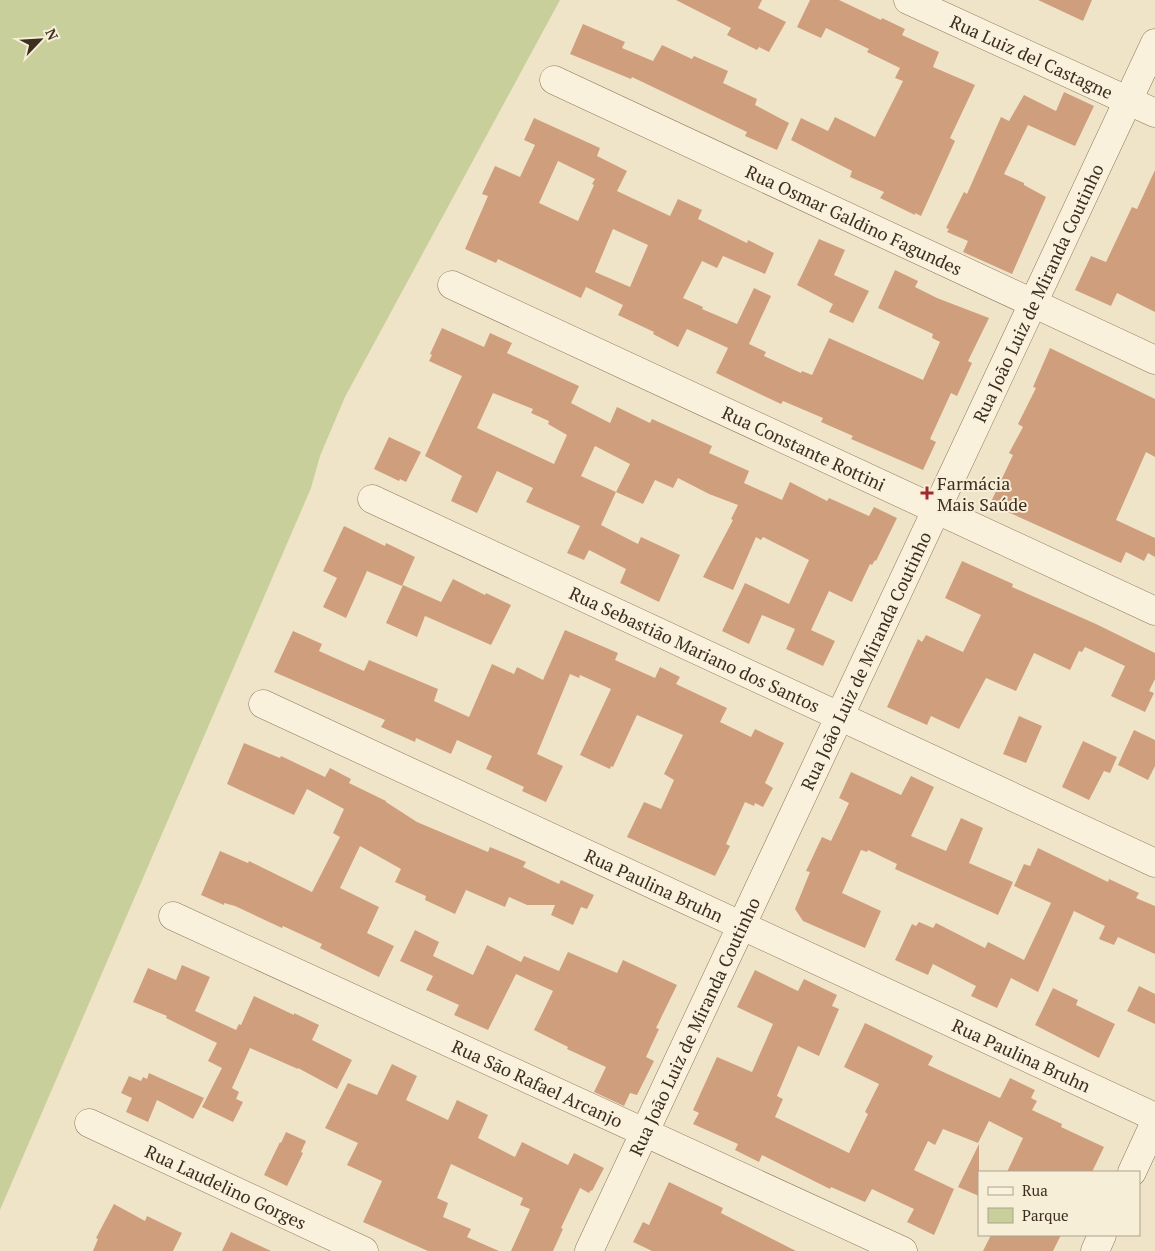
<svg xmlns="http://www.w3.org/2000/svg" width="1155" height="1251" viewBox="0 0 1155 1251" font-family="'PT Serif',serif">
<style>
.green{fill:#c9cf9b}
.building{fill:#cf9f7d;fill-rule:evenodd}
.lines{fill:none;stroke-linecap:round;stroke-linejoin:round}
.minor-casing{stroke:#8d765c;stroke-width:29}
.minor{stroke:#faf1dc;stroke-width:28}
.poi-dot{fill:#9e2a2b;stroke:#f7eed8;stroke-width:2}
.labels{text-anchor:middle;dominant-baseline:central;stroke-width:4;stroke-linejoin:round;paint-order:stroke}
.street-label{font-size:18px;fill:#3d2e20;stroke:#f7eed8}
.poi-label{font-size:18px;fill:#3d2e20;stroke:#f7eed8;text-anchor:start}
</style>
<rect width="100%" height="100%" fill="#f0e4c8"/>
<polygon class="green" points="0,0 560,0 345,397 320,456 311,488 0,1210"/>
<g class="building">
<polygon points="676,0 762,0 758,8 786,22 769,52 759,47 757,50 727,35 731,28"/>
<polygon points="810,0 839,0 881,20 882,18 905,29 902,35 939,52 933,67 975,85 950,138 955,141 921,216 915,213 915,215 880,198 884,192 850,177 852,171 791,140 801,118 828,131 835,117 875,137 903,81 895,78 900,68 867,52 869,49 826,28 821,38 797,27"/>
<polygon points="1038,0 1092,0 1083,21"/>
<polygon points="583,24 625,42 622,48 653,61 662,45 692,59 694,56 728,71 723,83 757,99 755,105 789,123 777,150 745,136 747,132 632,77 631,79 570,54"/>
<polygon points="1064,92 1094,106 1075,146 1028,125 1004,174 1024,183 1024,185 1046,197 1012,274 963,252 968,241 947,232 949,229 946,228 964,192 967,194 1001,117 1009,121 1024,95 1056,111"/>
<path d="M 534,118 L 600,148 L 597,156 L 627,171 L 617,191 L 670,216 L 678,199 L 702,210 L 698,219 L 747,243 L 748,240 L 774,253 L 765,274 L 723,256 L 717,268 L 702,261 L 683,298 L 703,307 L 702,309 L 737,324 L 754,288 L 771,296 L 749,344 L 766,352 L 764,356 L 801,373 L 802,371 L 812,375 L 829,338 L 923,380 L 940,342 L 932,338 L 933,334 L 878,308 L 895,270 L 918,281 L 915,287 L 937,298 L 989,318 L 968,361 L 972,363 L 957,396 L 951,393 L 930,439 L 936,442 L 923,470 L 851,439 L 853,436 L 821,422 L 823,418 L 783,401 L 781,404 L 716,373 L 728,348 L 687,329 L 678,347 L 653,334 L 654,332 L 618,315 L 623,305 L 586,287 L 581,298 L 498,259 L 496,263 L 465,249 L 488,196 L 482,194 L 495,166 L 520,177 L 535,145 L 524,140 ZM 558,161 L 595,179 L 592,184 L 594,185 L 578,221 L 539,203 ZM 613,229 L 648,245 L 630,287 L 595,272 Z"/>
<polygon points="1155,170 1155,312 1117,293 1111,306 1075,290 1091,256 1106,262 1132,207 1137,209"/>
<polygon points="819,239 845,250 834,275 869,291 853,323 829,312 833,304 797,285"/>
<path d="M 442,328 L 484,347 L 490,333 L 512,343 L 507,353 L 579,386 L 571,403 L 610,423 L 617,407 L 650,423 L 652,419 L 712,446 L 709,453 L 749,471 L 744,483 L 782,500 L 790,482 L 827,501 L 829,498 L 869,516 L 874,507 L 897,518 L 876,561 L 875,560 L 872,565 L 870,564 L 852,602 L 829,591 L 811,630 L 835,641 L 823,666 L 786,649 L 795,629 L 762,615 L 749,644 L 722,631 L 745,583 L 789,604 L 809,560 L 763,537 L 761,540 L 756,537 L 733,590 L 703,577 L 733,520 L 731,519 L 738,505 L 709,494 L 678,478 L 673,488 L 655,480 L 643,504 L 616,492 L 601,525 L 638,544 L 641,537 L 680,555 L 659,602 L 620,583 L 626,569 L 589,550 L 584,560 L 567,553 L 580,526 L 526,502 L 533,488 L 497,471 L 477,513 L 451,501 L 462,476 L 425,456 L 462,376 L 429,361 L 432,355 L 430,354 ZM 493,393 L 533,409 L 531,413 L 549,421 L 548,424 L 567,435 L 554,464 L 477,428 ZM 595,446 L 630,464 L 616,492 L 581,476 Z"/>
<polygon points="1050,348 1155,399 1155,457 1146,452 1116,520 1155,538 1155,557 1148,553 1144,561 1126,552 1121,563 990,504 1013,455 1009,453 1023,427 1018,424 1036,388 1033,387"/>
<polygon points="389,437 421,452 406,482 400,479 399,481 374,469"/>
<polygon points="344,526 385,546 386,543 415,557 402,586 367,571 346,618 323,607 337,578 323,571"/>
<polygon points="962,561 1013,584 1012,587 1096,624 1155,653 1155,679 1149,691 1154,693 1145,712 1111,696 1125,666 1085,647 1082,652 1079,651 1070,670 1034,653 1016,691 986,678 959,729 931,716 927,725 887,707 918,639 922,642 926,635 963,652 981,615 945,598"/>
<polygon points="453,579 485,595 486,593 511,605 491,645 425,616 417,637 386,623 403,585 441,602"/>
<polygon points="565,630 618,653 615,660 655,678 660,667 680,677 676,684 727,708 720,722 751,737 755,729 784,743 765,783 773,788 763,807 755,803 754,806 745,802 726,844 730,846 715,876 627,837 644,802 661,809 674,780 664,774 683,735 637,715 613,767 611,766 610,769 580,755 611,689 580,675 579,678 570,674 537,754 563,766 546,802 522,791 524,787 486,769 492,756 457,740 451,754 416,738 415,742 381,727 385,720 274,672 293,631 322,644 319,651 364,671 369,660 438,689 434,701 469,717 492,664 514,674 517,667 543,680"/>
<polygon points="1019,716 1042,726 1026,763 1003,754"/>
<polygon points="1134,730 1155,740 1155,766 1148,780 1118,765"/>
<polygon points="1083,741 1117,757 1110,773 1104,771 1089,800 1062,787"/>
<polygon points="244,743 280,758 281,756 325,777 330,768 351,779 349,783 386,801 386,802 417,822 488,852 490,847 526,862 523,867 559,884 561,880 594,895 587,909 581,907 573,925 551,915 555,905 527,905 509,897 505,907 466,890 455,914 425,900 426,896 395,882 401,869 360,846 340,888 379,907 367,933 394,946 379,977 320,948 322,944 283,926 282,928 235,906 224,903 224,905 201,895 220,851 248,863 249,861 312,892 340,837 333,833 344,809 307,789 294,815 227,784"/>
<polygon points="851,772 901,795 911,776 934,787 911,836 946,851 961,818 983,828 969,863 1013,882 998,915 895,869 897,864 868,850 867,852 861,850 842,893 881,911 865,948 803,921 795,909 810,872 806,871 822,837 831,841 849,803 839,798"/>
<polygon points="1038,848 1108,882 1109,879 1139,893 1136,898 1155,906 1155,954 1118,937 1114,945 1099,939 1105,926 1074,911 1038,992 1011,978 997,1008 971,996 976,986 933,964 928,975 895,960 912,924 916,926 919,922 933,928 936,923 985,948 988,942 1024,960 1051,903 1014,886 1024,864 1030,866"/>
<polygon points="415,930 439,942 433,956 473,975 487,945 521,962 524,956 559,971 568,952 617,973 623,960 677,985 656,1028 659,1029 646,1057 654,1061 637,1095 630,1093 624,1106 594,1092 606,1067 567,1049 568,1047 534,1030 553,991 516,974 488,1030 454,1015 459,1005 426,990 433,976 400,961"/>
<polygon points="182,965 210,977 195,1011 236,1030 239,1024 241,1025 254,996 294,1015 294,1013 319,1025 312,1040 352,1060 337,1089 298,1068 298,1069 250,1048 232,1088 239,1092 236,1099 243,1102 233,1122 202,1107 222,1068 208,1061 217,1043 166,1018 167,1016 133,1002 148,968 176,980"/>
<polygon points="755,970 798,991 804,979 837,995 832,1006 839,1009 819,1056 798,1046 777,1096 783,1099 775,1117 849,1153 868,1114 865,1112 879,1084 844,1067 865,1023 933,1056 928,1065 1000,1098 1010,1078 1035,1090 1031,1098 1037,1101 1032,1110 1062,1124 1061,1127 1104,1147 1092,1172 1007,1172 1023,1138 989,1121 978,1143 943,1129 935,1145 928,1141 914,1170 954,1189 934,1235 907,1222 914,1209 872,1189 865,1202 831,1187 830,1189 762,1155 759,1162 735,1150 738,1144 693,1124 699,1113 693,1110 717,1057 752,1072 773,1024 737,1007"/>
<polygon points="1139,986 1155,994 1155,1024 1127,1011"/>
<polygon points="1053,988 1078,1000 1076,1005 1115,1024 1099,1058 1035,1025"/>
<polygon points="392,1064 417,1076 406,1100 448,1120 457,1100 488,1115 478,1138 515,1157 522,1142 568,1165 574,1153 604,1168 592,1191 591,1190 589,1193 580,1188 561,1228 563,1229 553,1251 511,1251 530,1209 520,1205 523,1198 451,1164 437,1198 448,1203 443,1217 471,1229 467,1237 499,1251 428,1251 363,1222 382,1181 347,1165 358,1143 325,1128 348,1083 377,1095"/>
<polygon points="149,1073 204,1098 193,1119 157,1100 148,1122 126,1112 132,1098 121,1093 129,1076 141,1081 143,1077 147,1079"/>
<polygon points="286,1132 306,1141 301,1152 303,1153 287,1186 264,1175 280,1142 281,1143"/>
<polygon points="979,1144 979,1196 958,1187"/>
<polygon points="669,1182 723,1208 721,1213 796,1251 652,1251 633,1242 643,1222 649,1225"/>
<polygon points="114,1204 145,1221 147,1216 182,1233 173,1251 93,1251 98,1239 96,1238"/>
<polygon points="231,1232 271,1251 222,1251"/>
<polygon points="991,1235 1061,1235 1053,1251 983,1251"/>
</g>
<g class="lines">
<g class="minor-casing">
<g id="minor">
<path id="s1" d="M 908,0 L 1155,113"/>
<path id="s2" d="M 554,80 L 1155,360"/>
<path id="s3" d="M 452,285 L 1155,611"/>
<path id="s4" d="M 372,499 L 1155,863"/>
<path id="s5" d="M 263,704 L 1155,1117"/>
<path id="s6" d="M 173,916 L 903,1251"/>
<path id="s7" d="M 89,1123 L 364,1251"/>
<polyline points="1132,1172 1155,1122"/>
<path id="s8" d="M 589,1251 L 1155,43"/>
<polyline points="1095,1251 1102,1235"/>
</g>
</g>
<use href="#minor" class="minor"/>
</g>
<path class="poi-dot" d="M924.5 485.5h5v5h5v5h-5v5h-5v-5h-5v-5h5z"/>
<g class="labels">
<g class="street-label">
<text stroke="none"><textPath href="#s1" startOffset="136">Rua Luiz del Castagne</textPath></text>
<text stroke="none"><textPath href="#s2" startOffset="331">Rua Osmar Galdino Fagundes</textPath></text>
<text stroke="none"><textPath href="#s8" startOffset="1058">Rua João Luiz de Miranda Coutinho</textPath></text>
<text stroke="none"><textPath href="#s3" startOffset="388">Rua Constante Rottini</textPath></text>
<text stroke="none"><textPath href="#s4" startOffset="356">Rua Sebastião Mariano dos Santos</textPath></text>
<text stroke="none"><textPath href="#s8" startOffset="652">Rua João Luiz de Miranda Coutinho</textPath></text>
<text stroke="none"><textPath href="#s5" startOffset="431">Rua Paulina Bruhn</textPath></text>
<text stroke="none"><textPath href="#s8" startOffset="248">Rua João Luiz de Miranda Coutinho</textPath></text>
<text stroke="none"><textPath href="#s5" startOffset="836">Rua Paulina Bruhn</textPath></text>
<text stroke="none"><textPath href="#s6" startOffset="401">Rua São Rafael Arcanjo</textPath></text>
<text stroke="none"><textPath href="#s7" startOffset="151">Rua Laudelino Gorges</textPath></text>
</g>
<g class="poi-label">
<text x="937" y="483">Farmácia<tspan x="937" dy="21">Mais Saúde</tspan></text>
</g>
</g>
<rect x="978" y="1171" width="162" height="65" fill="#f7eed8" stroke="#ada18e"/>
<rect x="988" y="1187" width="25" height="8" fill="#faf1dc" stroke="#ada18e"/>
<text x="1022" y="1196" font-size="15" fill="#3d2e20">Rua</text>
<rect x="988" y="1208" width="25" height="15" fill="#c9cf9b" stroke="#ada18e"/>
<text x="1022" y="1221" font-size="15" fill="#3d2e20">Parque</text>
<g transform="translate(40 40) rotate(65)" stroke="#f7eed8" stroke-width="4" paint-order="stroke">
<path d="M0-4L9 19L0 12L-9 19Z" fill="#3d2e20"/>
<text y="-8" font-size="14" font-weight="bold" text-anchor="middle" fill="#3d2e20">N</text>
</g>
</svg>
